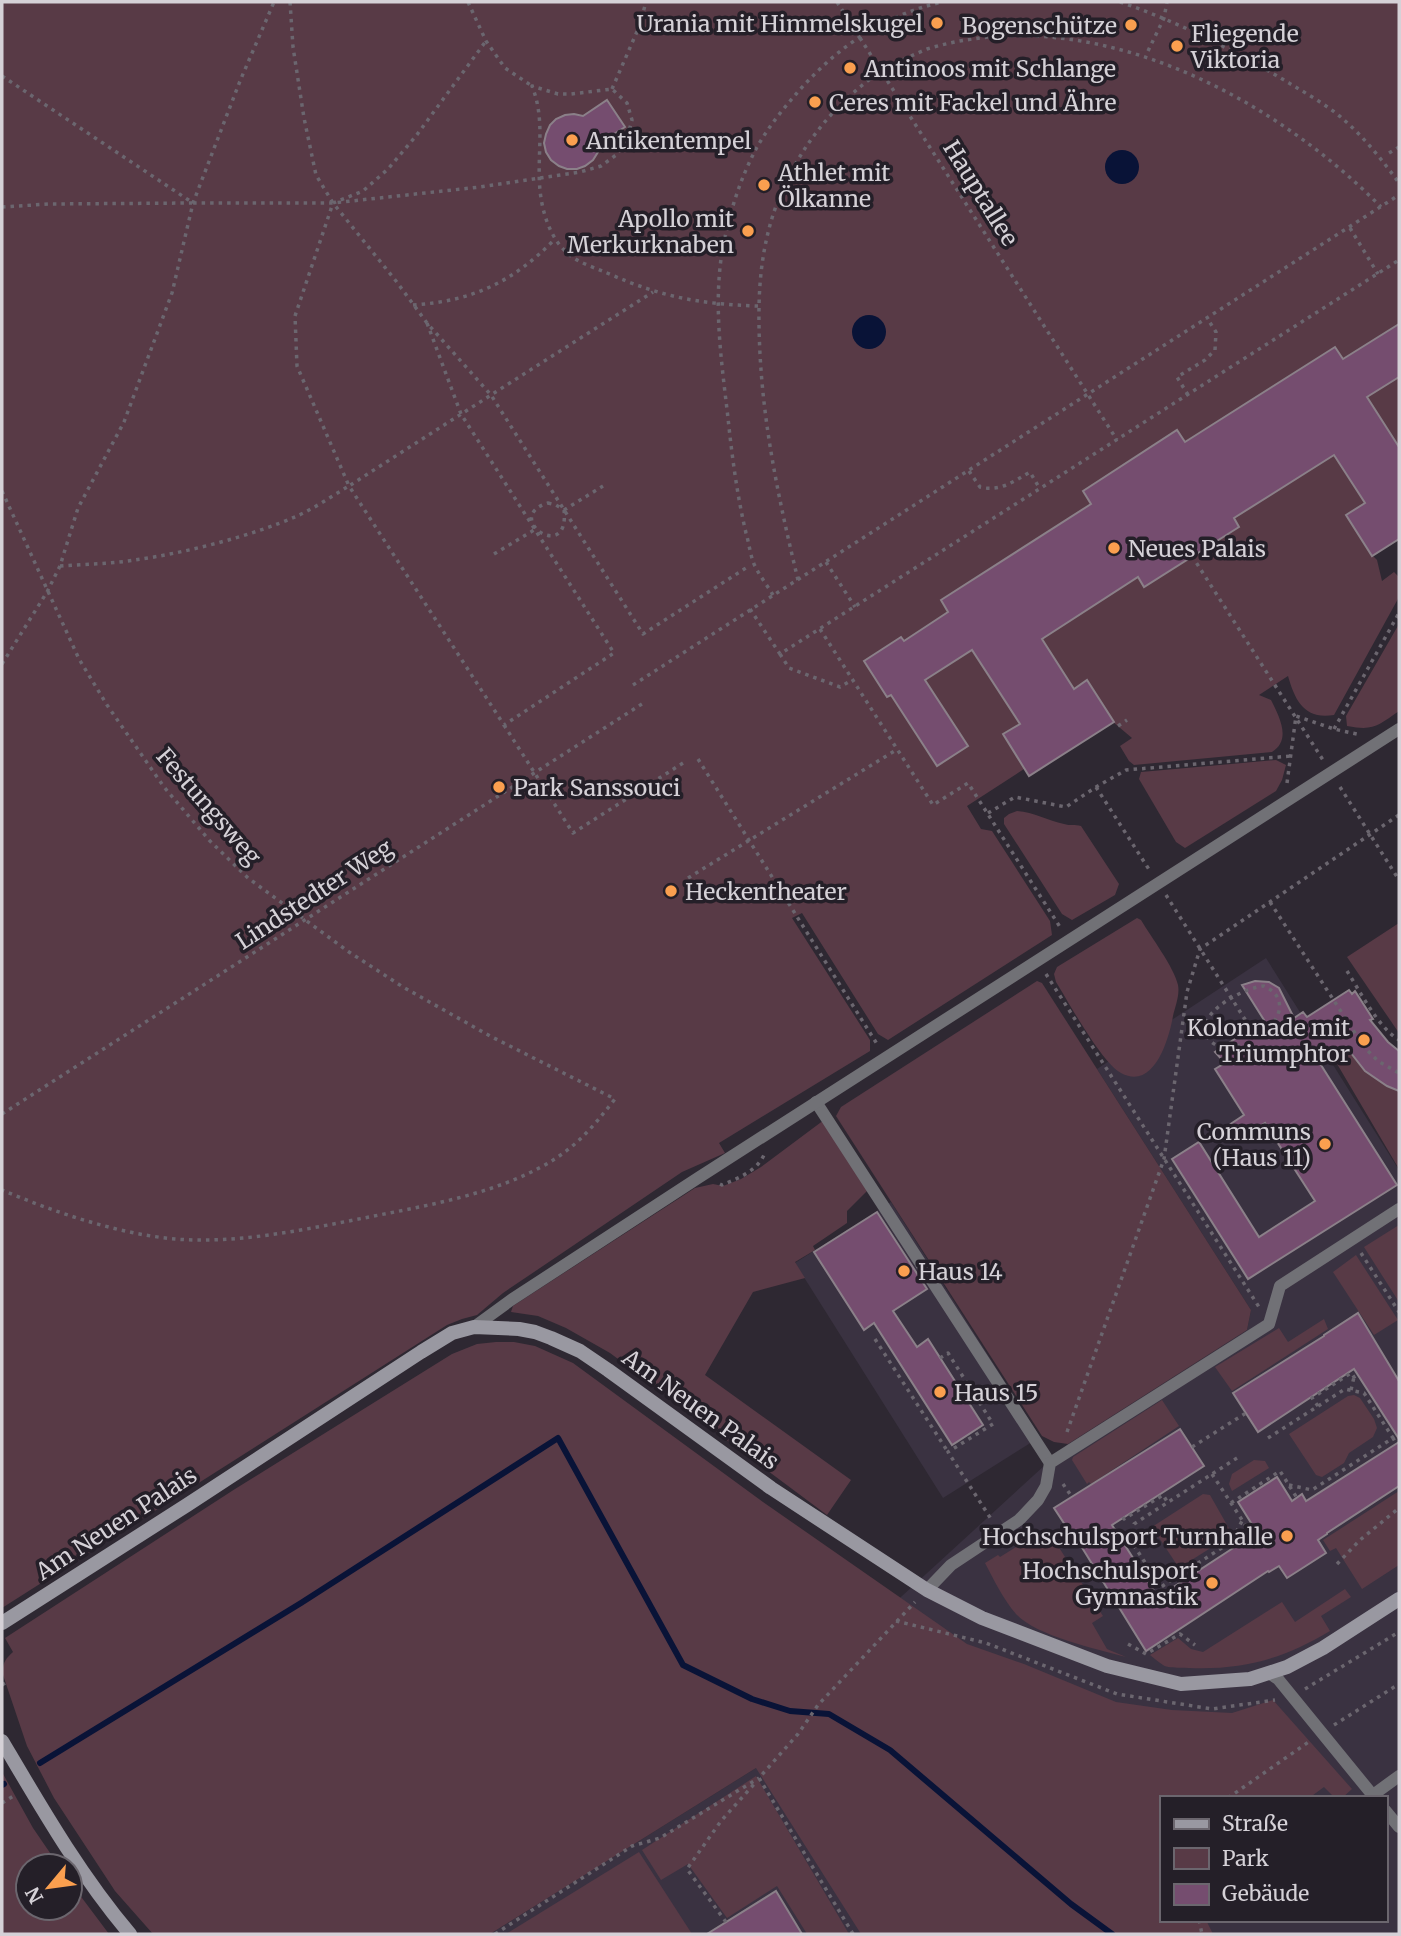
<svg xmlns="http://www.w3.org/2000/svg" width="1401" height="1936" viewBox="0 0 1401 1936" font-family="Merriweather,serif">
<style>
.built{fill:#3a3241;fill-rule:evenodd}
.green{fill:#583a46}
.water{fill:#091337}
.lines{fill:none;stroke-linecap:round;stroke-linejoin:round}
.stream{stroke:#091337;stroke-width:6}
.building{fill:#754d6f;stroke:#8b8089;stroke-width:2}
.path{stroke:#6b666f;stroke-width:3.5;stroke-dasharray:3.5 5;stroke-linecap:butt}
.lane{stroke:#717176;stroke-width:12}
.secondary{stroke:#9998a1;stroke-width:14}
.poi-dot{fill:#fa9f4f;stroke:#241f28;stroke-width:2.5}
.labels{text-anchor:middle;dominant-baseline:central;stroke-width:7;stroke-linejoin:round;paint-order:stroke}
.poi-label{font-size:23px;fill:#d5d1d7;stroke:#241f28;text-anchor:start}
.street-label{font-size:23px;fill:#d5d1d7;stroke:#241f28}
</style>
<rect width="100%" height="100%" fill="#2e2832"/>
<g class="built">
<path d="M 1266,958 L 1399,1170 L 1399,1934 L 490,1934 L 756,1768 L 819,1672 L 1068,1444 L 1247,1330 L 1251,1310 L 1097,1069 ZM 1161,1798 L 1385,1798 L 1385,1920 L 1161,1920 Z"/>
<polygon points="891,1202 1040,1437 943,1498 795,1263"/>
</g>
<g class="green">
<path d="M 2,2 L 1399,2 L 1399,539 L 1373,556 L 1377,560 L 1382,581 L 1394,572 L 1399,577 L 1399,597 L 1334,715 C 1305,720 1295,701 1288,676 L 1259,695 L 1271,700 C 1279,716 1292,740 1272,752 L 1134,765 L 1129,761 L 1120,746 L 1132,738 L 1113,722 L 1024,769 L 967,806 L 981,829 L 992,831 L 1050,921 L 1052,935 L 888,1040 L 878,1034 L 802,913 L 792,918 L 870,1040 L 870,1051 L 719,1143 L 725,1153 L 682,1172 L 503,1293 L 477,1315 L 462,1319 L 447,1325 L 2,1608 Z"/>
<path d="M 1399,624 L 1399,711 C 1377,726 1374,731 1347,726 L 1346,716 Z"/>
<polygon points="1276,760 1286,765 1282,780 1276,791 1185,848 1176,842 1139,779 1141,772"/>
<path d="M 1017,811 C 1034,812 1048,821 1064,824 C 1070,826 1075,824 1081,826 L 1119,884 L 1115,895 L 1072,920 L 1062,914 L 1004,824 L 1004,818 L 1009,814 Z"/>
<path d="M 1137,918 L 1141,920 C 1151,937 1174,967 1178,985 C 1180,995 1175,1007 1173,1016 C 1169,1039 1154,1091 1121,1073 C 1102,1063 1069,1003 1056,982 L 1054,974 L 1057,967 Z"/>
<polygon points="1399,923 1399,1033 1347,957"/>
<polygon points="1037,981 1042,983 1251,1310 1247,1330 1068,1444 1054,1442 1042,1436 836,1116 841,1107"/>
<path d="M 1341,1038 C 1357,1063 1373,1079 1399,1091 L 1399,1169 L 1333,1057 Z"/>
<polygon points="824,1120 868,1190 847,1211 847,1223 813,1246 815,1250 795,1262 805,1278 753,1292 705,1375 851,1480 827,1515 610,1353 566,1328 538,1316 511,1312 513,1306 695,1188 713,1184 723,1186 741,1179 761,1167"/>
<polygon points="1399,1225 1399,1302 1364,1247"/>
<polygon points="1356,1255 1398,1320 1374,1335 1333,1272"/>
<polygon points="1324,1319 1328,1329 1232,1391 1215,1367 1279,1328 1288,1342"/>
<path d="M 496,1342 L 514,1342 L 535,1346 L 573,1363 L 763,1502 L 967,1644 L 1024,1664 L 1116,1702 L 1172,1710 L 1232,1713 L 1273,1700 L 1352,1789 L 1342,1798 L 1335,1798 L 1324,1787 L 1309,1798 L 1161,1798 L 1161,1920 L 1206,1920 L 1213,1934 L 861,1934 L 756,1768 L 490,1934 L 153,1934 L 115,1891 L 54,1798 L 27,1746 L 3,1675 C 2,1664 5,1659 13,1652 L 5,1638 L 235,1489 L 452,1354 L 477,1344 Z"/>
<polygon points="1354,1395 1360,1398 1374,1419 1377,1428 1373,1437 1349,1453 1344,1463 1322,1477 1316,1475 1289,1434 1348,1396"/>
<polygon points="1162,1400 1179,1426 1091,1484 1089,1482 1087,1484 1072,1460 1073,1457"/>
<polygon points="1254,1460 1265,1461 1269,1468 1232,1491 1229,1484 1232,1474"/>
<polygon points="1399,1491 1399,1565 1362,1589 1336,1548 1330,1551 1323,1540"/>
<polygon points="1203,1494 1210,1495 1231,1532 1228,1537 1179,1568 1152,1527"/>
<path d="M 1049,1532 L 1103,1616 L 1092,1623 L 1107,1649 L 1126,1657 C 1097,1649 1036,1636 1016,1614 C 1003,1599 994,1580 985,1563 L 998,1555 L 1000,1557 L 1016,1547 L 1011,1538 L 1019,1533 L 1037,1539 Z"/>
<path d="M 1345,1589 L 1351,1597 L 1321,1616 L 1330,1631 C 1283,1659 1244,1670 1189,1668 C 1181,1667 1169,1669 1163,1665 C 1158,1662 1154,1658 1150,1655 L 1178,1638 L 1191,1649 L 1203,1652 L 1282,1602 L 1295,1622 Z"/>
<polygon points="2,1772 33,1828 59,1866 28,1866 28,1908 70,1908 70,1882 109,1934 2,1934"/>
<polygon points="756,1776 849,1934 807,1934 777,1886 727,1918 688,1864 661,1880 642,1850"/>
<polygon points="639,1852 692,1934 506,1934"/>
</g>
<g class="water">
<circle cx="1122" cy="167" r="17"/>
<circle cx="869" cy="332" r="17"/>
</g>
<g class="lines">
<g class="stream">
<polyline points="40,1763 301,1603 558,1438 683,1665 752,1699 790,1711 829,1714 890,1750 1071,1904 1112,1934"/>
<polyline points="2,1785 4,1784"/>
</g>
</g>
<g class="building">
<polygon points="607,100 625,127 600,143 598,152 593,160 585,166 577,169 567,169 559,166 551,160 546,152 544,143 546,134 550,125 556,119 565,115 574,114 583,116"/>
<polygon points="1399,324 1399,377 1367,397 1399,447 1399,539 1372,556 1346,515 1365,503 1334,455 1234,518 1239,527 1144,587 1138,577 1042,639 1074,689 1087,680 1114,722 1029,776 1003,734 1020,724 972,650 925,680 968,746 937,766 891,695 887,697 864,661 901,637 904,641 948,612 941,600 1091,504 1083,491 1177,430 1185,442 1335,347 1343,359"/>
<polygon points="1255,981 1269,982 1279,988 1294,1018 1303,1012 1307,1017 1349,990 1352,994 1355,991 1373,1019 1370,1020 1388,1042 1399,1051 1399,1091 1387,1086 1365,1071 1347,1048 1321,1065 1397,1185 1248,1279 1172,1159 1199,1142 1259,1237 1315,1201 1265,1123 1236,1142 1226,1127 1244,1115 1215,1069 1225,1063 1215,1052 1264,1020 1242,985"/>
<polygon points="877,1212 927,1289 893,1311 917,1347 928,1339 983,1425 952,1445 874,1323 864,1330 814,1252"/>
<polygon points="1358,1313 1399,1381 1399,1439 1354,1369 1258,1432 1233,1393 1324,1336 1324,1335"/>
<polygon points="1180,1429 1204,1466 1112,1525 1158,1597 1247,1539 1243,1532 1253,1526 1238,1502 1277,1477 1292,1501 1302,1494 1306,1501 1399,1442 1399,1486 1327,1533 1327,1534 1318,1540 1326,1553 1287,1578 1279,1566 1269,1572 1268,1571 1146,1651 1073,1533 1071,1534 1054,1508"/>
<polygon points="776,1891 802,1934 707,1934"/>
</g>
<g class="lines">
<g class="path">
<polyline points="290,2 293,47 304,118 316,175 333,203 396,281 427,323 491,395 643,634 749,566"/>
<polyline points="468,2 486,41 505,68 532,86"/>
<polyline points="837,2 1117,440"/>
<path d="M 1120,2 C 1179,22 1235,51 1289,83 C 1307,94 1327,105 1343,119 C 1364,137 1383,161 1399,183"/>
<polyline points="1148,51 1164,18 1167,2"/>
<path d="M 2,76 L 193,203 L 333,203 L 480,187 L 580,172 L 601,166 L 616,155 L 626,142 L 632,120 L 627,103 L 612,89 L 571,94 L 558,94 L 532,86 C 547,123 535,160 541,198 C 544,217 551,237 565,251 C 576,262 593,267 607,273 C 662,297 698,304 758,306"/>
<polyline points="612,89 639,27 646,2"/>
<polyline points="1389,153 1399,147"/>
<polyline points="2,207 49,204 192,203"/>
<polyline points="1350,228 1378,274"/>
<path d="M 413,305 C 473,301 513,282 555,239"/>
<path d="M 427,323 L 461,414 L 614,653 L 504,725 L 349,486 C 450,421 552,356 653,292"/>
<polyline points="1188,395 1177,377 1205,360 1215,350 1216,332 1207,318"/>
<path d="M 969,471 L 980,487 C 999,492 1013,482 1030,472 L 1040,489"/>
<path d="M 2,491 L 79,659 L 107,705 L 164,787 L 209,840 L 248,878 L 349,952 L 403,987 L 490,1036 L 615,1099 C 592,1128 575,1149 541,1167 C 487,1196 424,1206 364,1218 C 302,1230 238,1244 175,1239 C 118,1234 54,1212 2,1190"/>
<path d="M 548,503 L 556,505 L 564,510 C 570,565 501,517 548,503 Z"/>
<polyline points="564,510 603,486"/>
<polyline points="494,554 534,530"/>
<polyline points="1192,556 1323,760"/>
<polyline points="826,562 855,607"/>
<path d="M 60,566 C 85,564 111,564 135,560 C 185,553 252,536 297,516 C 315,508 332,496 349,486 L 297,366 L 295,316 L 333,203 L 363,191 L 388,169 L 416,136 L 486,41"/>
<path d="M 798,580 C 780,505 764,431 760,354 C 758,314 758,276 767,237 C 780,179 814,125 860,87 C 880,70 903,59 927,49 C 1089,0 1270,94 1381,207"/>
<path d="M 773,595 C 767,585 759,575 754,564 C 750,554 749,543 746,533 C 737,495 732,456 728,418 C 722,366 714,312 721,259 C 727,221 738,183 756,149 C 767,129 782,110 797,93 C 836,48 882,16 942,2"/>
<polyline points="750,609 780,654 1399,260"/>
<polyline points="820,629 933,805 968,783 1060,927"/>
<polyline points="780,654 789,668 840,687 852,680"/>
<polyline points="2,664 47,592 60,566 78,508 124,422 172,293 193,203 240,81 274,2"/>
<polyline points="633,685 1399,195"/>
<polyline points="504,725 573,833 683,763"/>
<polyline points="1118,726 1127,720"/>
<polyline points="1334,729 1399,613"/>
<polyline points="698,759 877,1044"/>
<polyline points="1287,783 1296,716 1334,729 1361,735"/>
<polyline points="1096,787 1150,871"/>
<polyline points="1340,787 1399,880"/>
<polyline points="988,813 1015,797 1066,807 1096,787 1126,770 1291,756"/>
<polyline points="688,878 896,750"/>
<polyline points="1166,895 1251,1029"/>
<polyline points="1270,902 1364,1047 1378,1061 1399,1073"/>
<path d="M 1347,971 C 1361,993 1378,1027 1399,1040"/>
<polyline points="1046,974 1259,1307"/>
<path d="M 1240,1045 C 1221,1053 1198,1041 1208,1019 C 1215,1004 1248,987 1264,986 C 1282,994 1284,1010 1272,1024"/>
<polyline points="2,1114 645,702"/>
<path d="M 720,1184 L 722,1185 C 738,1178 756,1172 764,1155"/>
<polyline points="1361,1253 1399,1312"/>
<polyline points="875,1339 948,1452"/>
<polyline points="940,1358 948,1353 993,1424 948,1452 991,1519"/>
<polyline points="1351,1390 1354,1377"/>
<polyline points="1318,1406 1312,1398 1351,1373 1354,1377 1358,1375"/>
<polyline points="1067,1432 1164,1159 1187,992 1200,949 1399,815"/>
<polyline points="1268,1438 1345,1389 1364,1393 1393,1438"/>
<polyline points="1192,1447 1246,1413"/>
<polyline points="1237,1458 1134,1524 1131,1541 1161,1587 1231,1542 1242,1521"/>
<polyline points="1212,1474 1248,1529"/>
<polyline points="1063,1484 1072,1497"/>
<polyline points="1289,1485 1312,1490 1393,1438 1396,1443"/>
<polyline points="1231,1503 1280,1471 1297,1498"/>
<polyline points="1123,1517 1124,1519 1163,1495 1168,1503"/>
<polyline points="1337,1564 1360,1540 1399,1508"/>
<polyline points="896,1621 986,1643 1117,1694 1212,1709 1275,1700"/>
<polyline points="1128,1644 1146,1654 1180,1634 1195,1645"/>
<polyline points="2,1685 5,1683"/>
<polyline points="1305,1689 1399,1632"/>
<polyline points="1334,1725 1399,1684"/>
<polyline points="1228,1798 1310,1741"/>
<polyline points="2,1803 15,1795"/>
<polyline points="1199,1920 1202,1934"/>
<polyline points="726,1922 687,1869 721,1821 756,1782"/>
<polyline points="495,1934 632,1846 660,1838 759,1778"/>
<polyline points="853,1934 759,1778 798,1734 818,1705 915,1602"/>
</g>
<g class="lane">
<polyline points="816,1102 1050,1463"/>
<polyline points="474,1327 511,1300 698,1178 1399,729"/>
<polyline points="927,1590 951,1565 1019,1520 1038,1500 1046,1486 1050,1463 1269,1324 1280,1286 1399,1209"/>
<polyline points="1269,1673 1278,1679 1375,1798"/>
<polyline points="1373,1795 1399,1776"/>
<polyline points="1385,1810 1399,1827"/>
</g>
<g class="secondary">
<polyline points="2,1623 187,1505 421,1352 452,1333 474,1327 519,1329 535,1332 551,1338 580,1351 608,1370 771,1488 927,1590 982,1618 1107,1666 1181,1684 1250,1679 1287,1667 1323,1648 1399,1599"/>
<path d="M 2,1741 C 41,1807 80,1875 130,1934"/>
</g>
</g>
<g class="poi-dot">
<circle cx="937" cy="23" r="7"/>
<circle cx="1131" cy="25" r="7"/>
<circle cx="1177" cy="46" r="7"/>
<circle cx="850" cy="68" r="7"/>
<circle cx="815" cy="102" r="7"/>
<circle cx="572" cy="140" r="7"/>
<circle cx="764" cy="185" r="7"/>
<circle cx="748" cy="231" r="7"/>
<circle cx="1114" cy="548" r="7"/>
<circle cx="499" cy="787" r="7"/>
<circle cx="671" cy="891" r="7"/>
<circle cx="1364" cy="1040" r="7"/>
<circle cx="1325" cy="1144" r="7"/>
<circle cx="904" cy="1271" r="7"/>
<circle cx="940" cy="1392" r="7"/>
<circle cx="1287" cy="1536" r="7"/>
<circle cx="1212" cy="1583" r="7"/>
</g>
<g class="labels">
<g class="poi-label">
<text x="923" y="23" text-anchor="end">Urania mit Himmelskugel</text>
<text x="1117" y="25" text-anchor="end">Bogenschütze</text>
<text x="1191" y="33">Fliegende<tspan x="1191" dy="26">Viktoria</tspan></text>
<text x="864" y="68">Antinoos mit Schlange</text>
<text x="829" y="102">Ceres mit Fackel und Ähre</text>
<text x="586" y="140">Antikentempel</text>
<text x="778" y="172">Athlet mit<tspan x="778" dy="26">Ölkanne</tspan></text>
<text x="734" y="218" text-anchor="end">Apollo mit<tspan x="734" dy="26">Merkurknaben</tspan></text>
<text x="1128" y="548">Neues Palais</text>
<text x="513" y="787">Park Sanssouci</text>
<text x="685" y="891">Heckentheater</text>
<text x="1350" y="1027" text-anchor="end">Kolonnade mit<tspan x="1350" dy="26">Triumphtor</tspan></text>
<text x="1311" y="1131" text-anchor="end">Communs<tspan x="1311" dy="26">(Haus 11)</tspan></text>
<text x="918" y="1271">Haus 14</text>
<text x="954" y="1392">Haus 15</text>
<text x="1273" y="1536" text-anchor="end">Hochschulsport Turnhalle</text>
<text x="1198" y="1570" text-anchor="end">Hochschulsport<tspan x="1198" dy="26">Gymnastik</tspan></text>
</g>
<g class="street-label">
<text transform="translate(981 193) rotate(58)">Hauptallee</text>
<text transform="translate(209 806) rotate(49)">Festungsweg</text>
<text transform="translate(314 894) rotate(-33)">Lindstedter Weg</text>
<text transform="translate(701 1409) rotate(36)">Am Neuen Palais</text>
<text transform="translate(116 1523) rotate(-33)">Am Neuen Palais</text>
</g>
</g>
<rect width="1401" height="1936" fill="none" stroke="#d5d1d7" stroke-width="7"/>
<rect x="1160" y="1796" width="228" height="126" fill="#241f28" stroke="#6b666e" stroke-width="2"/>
<rect x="1174" y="1819" width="35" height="10" fill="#9998a1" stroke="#6b666e" stroke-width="2"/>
<text x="1222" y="1831" font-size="21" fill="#d5d1d7">Straße</text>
<rect x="1174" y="1848" width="35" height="21" fill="#583a46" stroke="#6b666e" stroke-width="2"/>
<text x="1222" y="1866" font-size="21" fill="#d5d1d7">Park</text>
<rect x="1174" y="1884" width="35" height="21" fill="#754d6f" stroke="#6b666e" stroke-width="2"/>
<text x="1222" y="1901" font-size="21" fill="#d5d1d7">Gebäude</text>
<g transform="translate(49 1887) rotate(241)"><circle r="33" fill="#241f28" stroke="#6b666e" stroke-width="2"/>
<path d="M0-5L12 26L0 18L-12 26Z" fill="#fa9f4f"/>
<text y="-10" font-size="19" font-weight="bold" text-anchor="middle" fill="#d5d1d7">N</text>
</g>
</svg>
